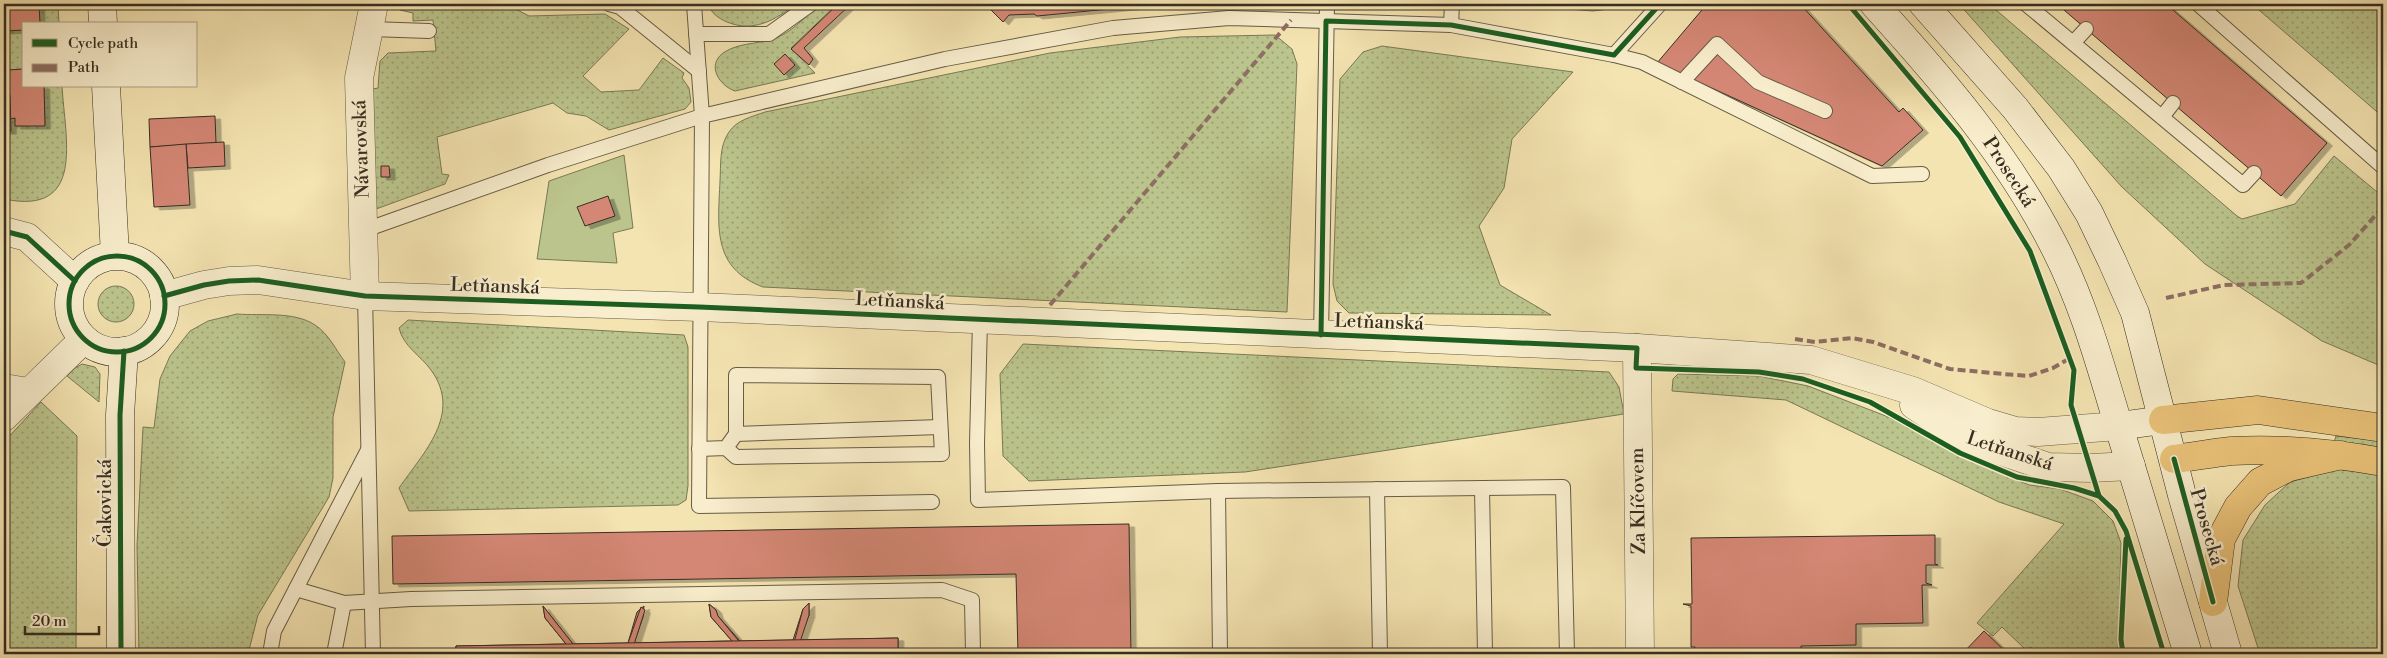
<svg xmlns="http://www.w3.org/2000/svg" width="2387" height="658" viewBox="0 0 2387 658" font-family="'Libre Bodoni',serif">
<style>
.grass{fill:url(#grass-dots);stroke:#797957}
.garden{fill:#bbc48c;stroke:#797957}
.building{fill:#d48774;stroke:#372e22;filter:url(#shadow)}
.lines{fill:none;stroke-linecap:round;stroke-linejoin:round}
.service-casing{stroke:#665c46;stroke-width:16}
.minor-casing{stroke:#665c46;stroke-width:29}
.tertiary-casing{stroke:#665c46;stroke-width:29}
.secondary-casing{stroke:#372e22;stroke-width:29}
.trunk-casing{stroke:#372e22;stroke-width:29}
.service{stroke:#f8edcc;stroke-width:14}
.minor{stroke:#f8edcc;stroke-width:28}
.tertiary{stroke:#f8edcc;stroke-width:28}
.secondary{stroke:#f8edcc;stroke-width:28}
.trunk{stroke:#eac278;stroke-width:28}
.quiet{stroke:#8d6e63;stroke-width:4;stroke-dasharray:8 4;stroke-linecap:butt}
.cycleway-casing{stroke:#f8edcc;stroke-width:8}
.cycleway{stroke:#1b5e20;stroke-width:5}
.labels{text-anchor:middle;dominant-baseline:central;stroke-width:5;stroke-linejoin:round;paint-order:stroke}
.street-label{font-size:19px;fill:#372e22;stroke:#f8edcc}
</style>
<defs>
<pattern id="grass-dots" width="8" height="8" patternUnits="userSpaceOnUse" patternTransform="scale(1.25)"><rect width="8" height="8" fill="#bbc48c"/><path d="M2 2h.1M6 6h.1" fill="none" stroke="#99a072" stroke-width="1.8" stroke-linecap="round"/></pattern>
<filter id="shadow"><feDropShadow dx="5.5" dy="3" stdDeviation="0" flood-color="#0004"/></filter>
</defs>
<rect width="100%" height="100%" fill="#f4e4b1"/>
<filter id="stains"><feTurbulence type="fractalNoise" baseFrequency=".004" numOctaves="4"/><feColorMatrix values="0 0 0 0 .2 0 0 0 0 .09 0 0 0 0 .02 0 0 0 .5 -.17"/></filter>
<radialGradient id="worn" r=".72"><stop offset=".6" stop-color="#630" stop-opacity="0"/><stop offset="1" stop-color="#630" stop-opacity=".3"/></radialGradient>
<g class="grass">
<polygon points="39,4 58,4 59,24 40,24"/>
<polygon points="397,4 506,4 529,16 605,14 629,29 583,76 601,92 639,90 663,58 684,73 682,78 689,88 691,102 685,109 609,130 586,116 567,113 553,103 437,137 442,174 449,175 445,184 376,209 373,89 378,88 380,61 388,53 436,51 433,20 413,21 413,13 400,10"/>
<path d="M 708,4 L 725,4 L 730,9 L 735,4 L 796,4 C 775,20 754,33 727,22 C 718,18 711,13 708,4 Z"/>
<path d="M 820,4 L 837,4 L 791,48 L 815,73 L 735,91 C 720,86 706,66 723,53 C 742,40 765,46 784,34 C 798,26 808,14 820,4 Z"/>
<polygon points="1507,4 1615,4 1609,9 1593,11"/>
<polygon points="1959,4 1989,4 2237,216 2242,219 2295,204 2334,156 2383,197 2383,367 2322,341 2205,264 2122,187"/>
<polygon points="2252,4 2383,4 2383,117"/>
<polygon points="4,10 5,31 24,30 24,69 7,70 8,95 10,95 4,96"/>
<path d="M 1275,35 L 1292,49 L 1297,64 L 1287,312 L 763,287 C 712,268 718,227 720,181 C 721,165 719,146 729,132 C 737,120 751,117 765,112 L 1050,53 L 1180,37 Z"/>
<polygon points="1382,46 1573,72 1512,139 1504,188 1479,226 1500,285 1551,315 1349,313 1337,301 1333,284 1340,79 1363,52"/>
<path d="M 44,86 L 62,86 C 65,139 86,216 4,199 L 4,131 L 11,131 L 10,119 L 15,118 L 16,126 L 45,125 Z"/>
<circle cx="116" cy="304" r="18"/>
<path d="M 237,314 C 262,316 294,311 315,325 C 328,333 336,350 345,362 L 333,417 L 333,478 L 329,497 L 258,615 L 248,654 L 139,654 L 137,546 L 143,427 L 154,428 L 160,379 L 170,356 L 190,331 L 208,321 Z"/>
<path d="M 408,320 L 684,335 L 688,347 L 688,486 L 686,500 L 678,505 L 409,511 L 399,488 C 423,453 463,414 431,370 C 421,356 403,346 399,328 Z"/>
<polygon points="1023,344 1609,372 1619,387 1624,414 1245,472 1029,481 1003,456 1000,374"/>
<polygon points="82,364 95,367 100,374 99,402 67,376 75,368"/>
<polygon points="1678,374 1759,376 1808,386 1891,418 1954,453 2029,485 2060,489 2093,501 2113,521 2121,543 2118,654 2039,654 2031,647 2026,650 2002,627 1993,636 1977,623 2064,524 1999,502 1786,400 1672,391 1673,379"/>
<polygon points="41,402 77,436 76,654 4,654 4,442"/>
<polygon points="2336,436 2383,441 2383,450 2334,442"/>
<polygon points="2338,469 2383,475 2383,654 2260,654 2238,586 2243,540 2265,505 2290,482"/>
</g>
<polygon class="garden" points="624,155 633,228 613,233 617,263 537,259 549,181"/>
<g class="building">
<polygon points="4,4 39,4 40,24 24,24 24,30 5,31"/>
<polygon points="838,4 851,4 804,48 813,59 809,65 791,49"/>
<polygon points="985,4 1161,4 1037,16 1034,14 1009,15 1003,22"/>
<polygon points="1707,4 1800,4 1899,112 1903,108 1923,130 1882,166 1657,63"/>
<polygon points="2057,4 2166,4 2327,143 2281,196"/>
<polygon points="785,54 795,65 784,75 774,64"/>
<polygon points="24,69 24,86 44,86 45,126 15,126 15,118 10,119 7,70"/>
<polygon points="10,95 11,131 4,131 4,96"/>
<polygon points="215,116 216,143 150,147 149,119"/>
<polygon points="224,142 225,166 188,168 186,144"/>
<polygon points="186,144 190,205 154,207 150,147"/>
<polygon points="381,166 389,166 390,177 381,177"/>
<polygon points="608,196 615,216 585,226 577,207"/>
<polygon points="1129,524 1131,654 1018,654 1016,574 393,584 392,536"/>
<polygon points="1935,535 1935,564 1938,565 1926,565 1926,583 1932,585 1922,585 1923,623 1856,624 1856,645 1801,646 1801,654 1695,654 1695,647 1691,647 1691,606 1683,604 1692,604 1691,538"/>
<polygon points="809,603 809,615 799,640 898,638 898,654 456,654 456,646 566,644 545,618 543,606 573,644 628,643 637,612 644,606 643,617 634,643 732,641 711,617 709,604 716,610 717,615 740,641 793,640 803,609"/>
<polygon points="809,603 809,615 796,654 791,654 803,609"/>
<polygon points="709,604 716,610 718,616 738,640 744,654 738,654 732,641 711,617"/>
<polygon points="543,606 573,644 577,654 570,654 566,644 545,618"/>
<polygon points="641,607 645,610 631,654 624,654"/>
<polygon points="1984,631 2008,654 1962,654"/>
<polygon points="898,638 898,654 456,654 456,646"/>
</g>
<g class="lines">
<g class="service-casing">
<g id="service">
<polyline points="609,4 620,7 699,71"/>
<polyline points="694,4 702,116 699,506 932,502"/>
<polyline points="2026,4 2243,185 2254,173"/>
<polyline points="2198,4 2383,167"/>
<polyline points="1451,25 1452,4"/>
<polyline points="370,29 429,31"/>
<polyline points="696,34 769,34 811,4"/>
<polyline points="2073,43 2086,29"/>
<polyline points="1614,55 1660,4"/>
<polyline points="1682,82 1717,44 1758,82 1825,111"/>
<polyline points="2162,117 2173,103"/>
<polyline points="365,230 548,165 702,116 945,59 1113,28 1229,18 1451,25 1614,55 1642,62 1654,68 1872,176 1922,174"/>
<polyline points="365,296 373,654"/>
<polyline points="980,320 977,443 978,500 1218,491 1563,487 1567,654"/>
<polyline points="1321,335 1327,4"/>
<polyline points="736,434 940,427"/>
<polyline points="699,449 726,448 736,457 942,454 938,377 736,375 736,434 726,448"/>
<polyline points="1482,488 1485,654"/>
<polyline points="1377,489 1380,654"/>
<polyline points="1218,491 1220,654"/>
<polyline points="296,589 344,603 411,599 942,590 972,600 973,654"/>
<polyline points="270,654 274,631 368,450"/>
<polyline points="334,654 344,603"/>
</g>
</g>
<g class="minor-casing">
<g id="minor">
<polyline points="4,231 27,237 75,281"/>
<polyline points="365,296 359,78 374,4"/>
<polyline points="1637,348 1640,654"/>
<polyline points="4,388 28,392"/>
</g>
</g>
<g class="tertiary-casing">
<g id="tertiary">
<polyline points="164,296 204,285 229,281 258,280 365,296 699,307 1637,348 1811,360 1913,391 1988,423 2015,431 2038,432 2119,426"/>
<polyline points="1914,405 1965,439 2048,467 2091,468 2131,466"/>
<polyline points="4,417 84,339"/>
</g>
</g>
<g class="secondary-casing">
<g id="secondary">
<polyline points="102,4 103,24"/>
<path d="M 1874,4 C 1941,78 2006,153 2052,242 C 2083,301 2100,364 2119,427 C 2142,502 2165,578 2188,654"/>
<polyline points="1923,4 2015,108 2061,168 2089,213 2112,261 2135,313 2182,495 2228,654"/>
<polyline points="106,86 115,255"/>
<circle cx="117" cy="304" r="48"/>
<polyline points="2119,426 2163,420"/>
<polyline points="121,654 120,415 124,351"/>
</g>
</g>
<g class="trunk-casing">
<g id="trunk">
<polyline points="2163,420 2258,410 2383,428"/>
<path d="M 2174,459 C 2192,457 2212,453 2231,451 C 2281,448 2333,453 2383,462"/>
<polyline points="2213,602 2221,539 2238,507 2260,482 2289,467 2341,455"/>
</g>
</g>
<use href="#service" class="service"/>
<use href="#minor" class="minor"/>
<use href="#tertiary" class="tertiary"/>
<use href="#secondary" class="secondary"/>
<use href="#trunk" class="trunk"/>
<g class="quiet">
<polyline points="2166,298 2224,285 2301,283 2349,245 2383,207"/>
<polyline points="1050,305 1291,20"/>
<polyline points="1795,339 1815,342 1852,338 1873,342 1950,369 2003,374 2029,376 2053,368 2070,358"/>
</g>
<g class="cycleway-casing">
<g id="cycleway">
<polyline points="1848,4 1960,137 2030,251 2074,370 2071,405 2099,496"/>
<polyline points="4,231 27,237 75,281"/>
<circle cx="117" cy="304" r="48"/>
<polyline points="164,296 204,285 229,281 258,280 365,296 699,307 1637,348 1636,368 1759,372 1803,379 1870,402 1960,453 2017,477 2074,488 2099,496 2115,511 2126,531 2164,654"/>
<polyline points="1321,335 1326,21 1451,25 1614,55 1660,4"/>
<polyline points="2174,459 2213,602"/>
<polyline points="121,654 120,415 124,351"/>
<polyline points="2123,654 2121,639 2126,539"/>
</g>
</g>
<use href="#cycleway" class="cycleway"/>
</g>
<g class="labels">
<g class="street-label">
<text transform="translate(361 149) rotate(-92)">Návarovská</text>
<text transform="translate(2009 172) rotate(57)">Prosecká</text>
<text transform="translate(495 286) rotate(2)">Letňanská</text>
<text transform="translate(900 301) rotate(3)">Letňanská</text>
<text transform="translate(1379 322) rotate(2)">Letňanská</text>
<text transform="translate(2010 451) rotate(18)">Letňanská</text>
<text transform="translate(1638 501) rotate(-91)">Za Klíčovem</text>
<text transform="translate(105 503) rotate(-90)">Čakovická</text>
<text transform="translate(2207 527) rotate(74)">Prosecká</text>
</g>
</g>
<rect width="2387" height="658" fill="none" stroke="#f4e4b1" stroke-width="20"/>
<rect x="5" y="5" width="2377" height="648" fill="none" stroke="#372e22" stroke-width="2.5"/>
<rect x="10" y="10" width="2367" height="638" fill="none" stroke="#372e22"/>
<rect x="22" y="22" width="175" height="65" fill="#f8edcc" stroke="#aba188"/>
<rect x="32" y="39" width="25" height="8" fill="#1b5e20" stroke="#aba188"/>
<text x="68" y="48" font-size="15" fill="#372e22">Cycle path</text>
<rect x="32" y="64" width="25" height="8" fill="#8d6e63" stroke="#aba188"/>
<text x="68" y="72" font-size="15" fill="#372e22">Path</text>
<path d="M25 626v8h74v-8" fill="none" stroke="#372e22" stroke-width="2.5"/>
<text x="32" y="626" font-size="15" fill="#372e22" stroke="#f8edcc" stroke-width="4" paint-order="stroke">20 m</text>
<rect width="100%" height="100%" filter="url(#stains)"/>
<rect width="100%" height="100%" fill="url(#worn)"/>
</svg>
